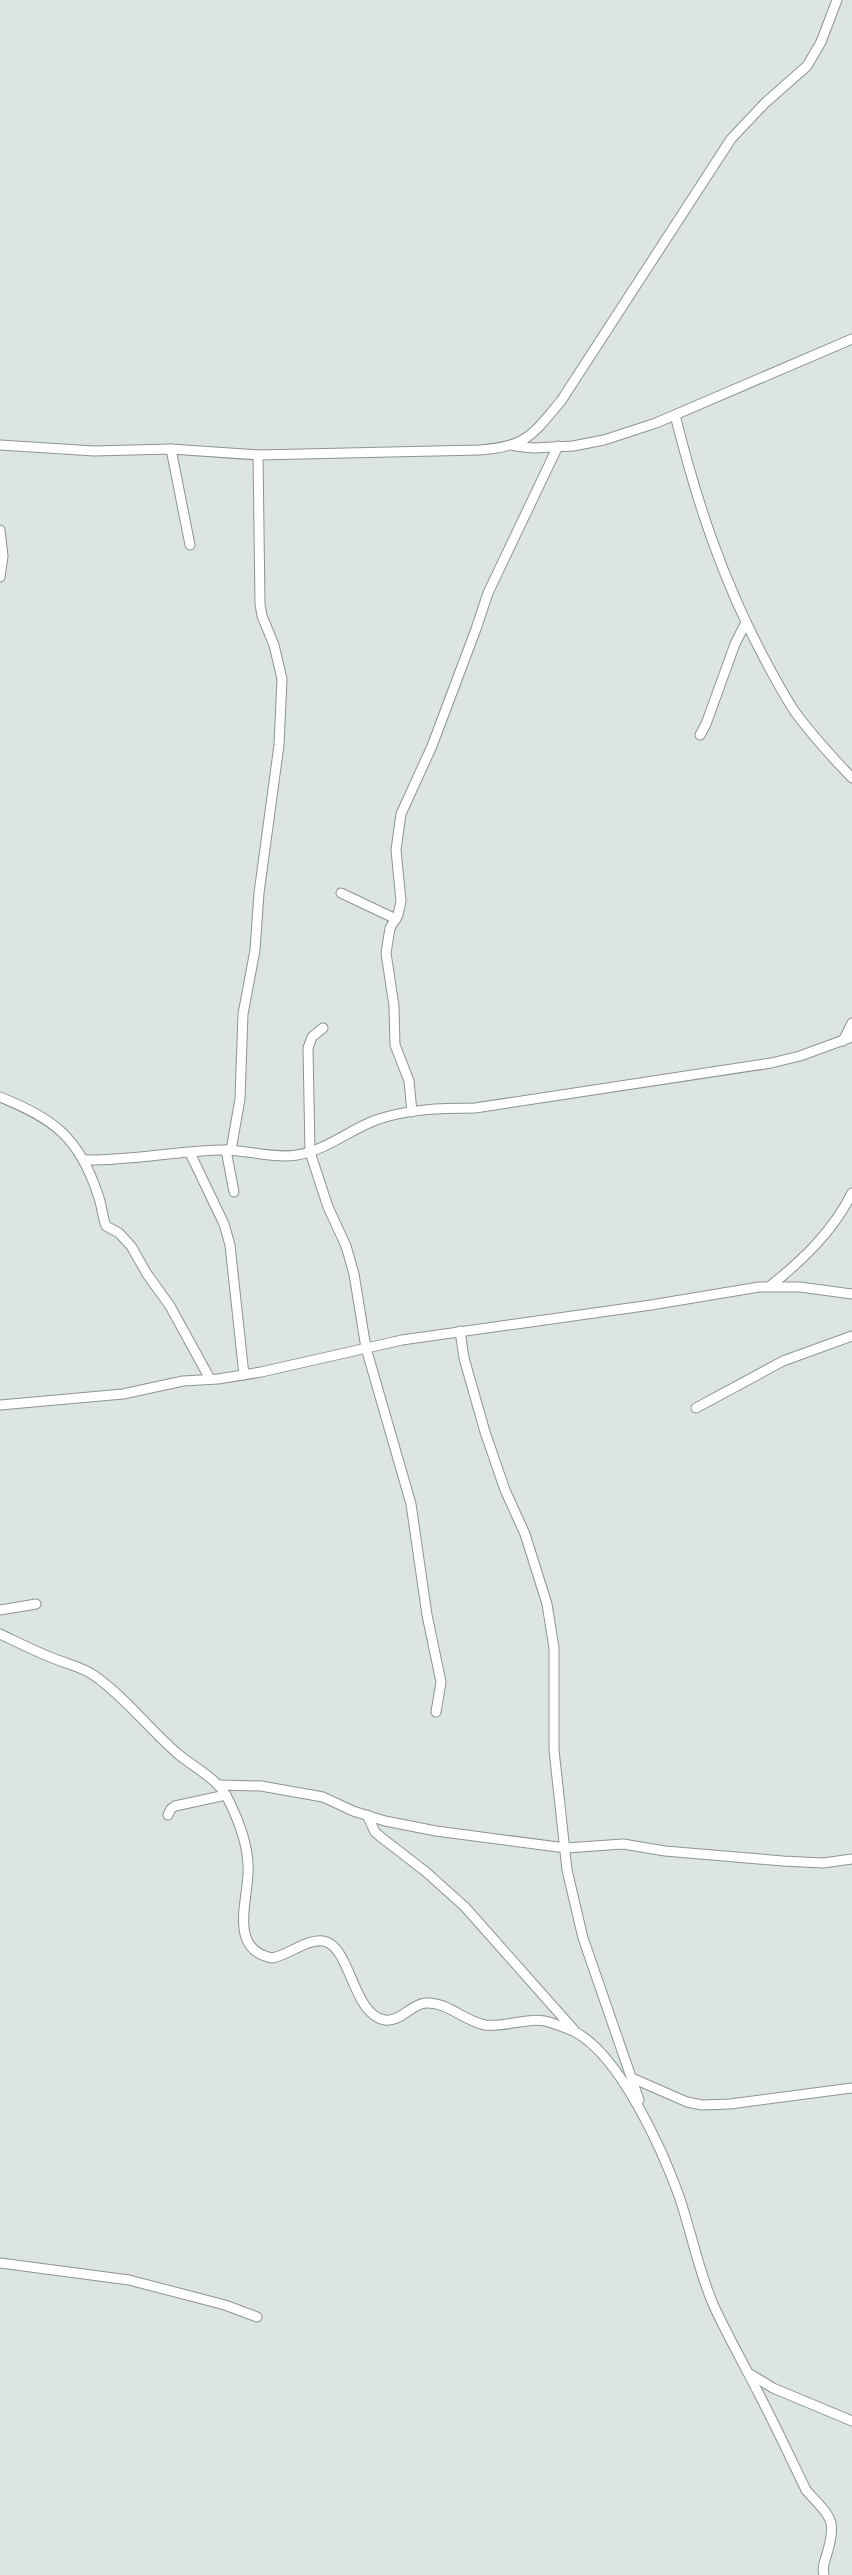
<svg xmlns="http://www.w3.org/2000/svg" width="852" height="2575" viewBox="0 0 852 2575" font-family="Jost,sans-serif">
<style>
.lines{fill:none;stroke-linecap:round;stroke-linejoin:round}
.minor-casing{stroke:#8d9492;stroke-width:11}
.minor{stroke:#fff;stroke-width:9}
</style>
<rect width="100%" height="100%" fill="#dde5e2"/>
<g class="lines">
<g class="minor-casing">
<g id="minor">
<path d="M 675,415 C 696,499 722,579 763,656 C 773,675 783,694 795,712 C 812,735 832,757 852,778"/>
<path d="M 0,445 L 94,451 L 171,449 L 258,455 L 479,450 C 527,447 532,435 561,401 L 731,139 L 765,103 L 807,66 L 821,42 L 837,0"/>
<polyline points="515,446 533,448 573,446 604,440 656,423 852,339"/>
<polyline points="171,449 190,545"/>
<polyline points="0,530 3,556 0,577"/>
<polyline points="700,735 706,724 735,644 746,622"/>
<polyline points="341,893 396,919"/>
<polyline points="323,1028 312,1037 308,1048 310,1152 328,1207 346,1246 354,1274 366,1348 411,1504 427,1615 441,1682 436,1712"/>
<polyline points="843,1041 852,1023"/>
<path d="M 0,1097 C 54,1119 79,1137 98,1195 C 102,1205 102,1216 106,1226 L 119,1233 L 131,1246 L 147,1274 L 170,1306 L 210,1379"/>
<polyline points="412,1112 409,1081 395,1045 394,1006 386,953 390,928 398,915 401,901 396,850 401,814 432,746 476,629 488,593 558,446"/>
<polyline points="226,1150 234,1192"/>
<polyline points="231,1150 240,1099 243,1014 255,950 259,893 279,745 282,679 274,645 262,616 260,604 258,455"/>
<polyline points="190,1153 224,1224 230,1245 244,1375"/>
<path d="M 83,1160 C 130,1161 174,1151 220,1150 C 245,1149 272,1159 297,1155 C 327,1150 349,1130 376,1120 C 407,1109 442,1108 475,1108 L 771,1063 L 800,1056 L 852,1037"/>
<path d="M 770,1286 C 803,1260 833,1231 852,1193"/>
<polyline points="460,1331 464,1358 485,1432 505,1490 525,1534 547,1604 554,1648 554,1750 567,1870 583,1938 639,2100"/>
<polyline points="0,1405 123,1394 183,1381 218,1379 261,1372 402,1340 651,1305 759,1287 800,1287 852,1294"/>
<polyline points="696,1408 783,1361 852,1336"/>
<polyline points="0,1610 36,1604"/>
<path d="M 0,1634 C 17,1642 33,1650 50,1657 C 66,1664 81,1666 95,1676 C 127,1699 149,1729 178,1754 C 195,1768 218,1779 228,1799 C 238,1819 247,1842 248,1864 C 251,1894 225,1949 272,1958 C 289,1955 306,1939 323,1941 C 351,1945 352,2015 385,2020 C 401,2022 411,2004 426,2003 C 448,2002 464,2021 485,2025 C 507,2028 530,2015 552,2023 C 560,2026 570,2029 577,2033 C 621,2058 662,2149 679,2196 C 691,2231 698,2269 713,2304 C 727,2335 745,2366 760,2396 C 776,2427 791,2459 806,2490 C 831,2518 838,2519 826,2557 C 824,2563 822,2568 824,2575"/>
<polyline points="219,1785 261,1786 323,1797 353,1811 385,1821 436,1831 566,1848 623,1844 665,1851 783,1861 823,1863 852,1859"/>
<polyline points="168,1815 171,1809 175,1806 226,1795"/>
<polyline points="367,1815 375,1832 382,1838 426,1872 465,1907 574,2030"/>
<polyline points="632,2078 687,2102 702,2105 730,2104 852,2088"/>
<polyline points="0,2263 129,2280 225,2305 257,2317"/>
<polyline points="750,2374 773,2388 852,2421"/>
</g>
</g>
<use href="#minor" class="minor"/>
</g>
</svg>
